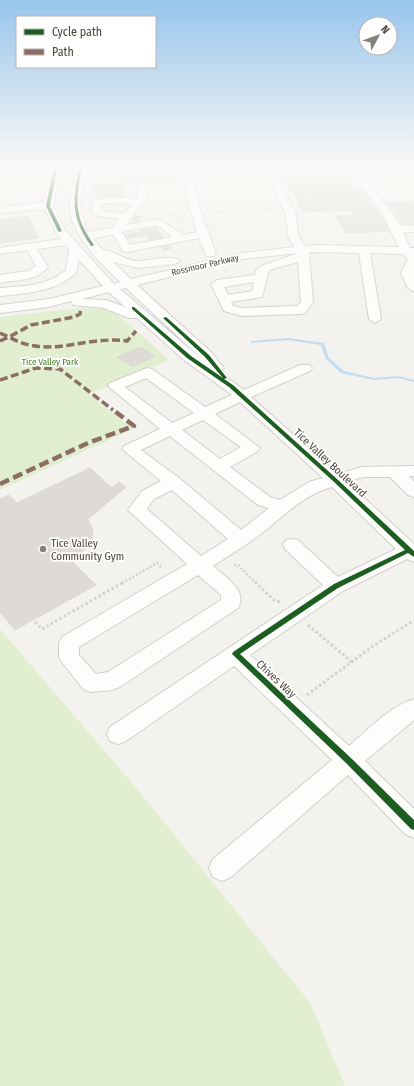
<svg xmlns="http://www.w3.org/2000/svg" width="414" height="1086" viewBox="0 0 414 1086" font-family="'Fira Sans Condensed',sans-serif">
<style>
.green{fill:#e1eecf}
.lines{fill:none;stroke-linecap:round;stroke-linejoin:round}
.stream{fill:#c0ddf1;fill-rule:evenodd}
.building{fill:#dedbd6;stroke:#dcd9d4}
.minor-casing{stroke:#d2d0cb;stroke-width:2}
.path-far2{stroke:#d3d2cc;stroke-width:1.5;stroke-dasharray:1 1;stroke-linecap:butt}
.path-far1{stroke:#d3d2cc;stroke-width:2.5;stroke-dasharray:2 2;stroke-linecap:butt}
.path{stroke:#d3d2cc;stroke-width:3;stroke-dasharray:2.5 2.5;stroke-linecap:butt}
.minor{fill:#fdfdfc;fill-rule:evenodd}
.quiet-far1{stroke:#8d6e63;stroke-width:3.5;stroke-dasharray:8 3.5;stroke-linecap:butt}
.quiet{stroke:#8d6e63;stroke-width:4.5;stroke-dasharray:10 4.5;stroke-linecap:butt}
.cycleway-casing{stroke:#fff;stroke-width:2}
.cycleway{fill:#1b5e20;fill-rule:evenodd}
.poi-dot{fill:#868178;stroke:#fff;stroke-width:1.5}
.labels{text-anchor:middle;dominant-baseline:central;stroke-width:3.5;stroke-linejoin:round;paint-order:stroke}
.far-street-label{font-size:9px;fill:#4b4439;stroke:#fff}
.far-park-label{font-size:9px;fill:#4a7f2a;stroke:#fff}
.street-label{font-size:11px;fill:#4b4439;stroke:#fff}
.poi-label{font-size:11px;fill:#4b4439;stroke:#fff;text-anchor:start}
</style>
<rect width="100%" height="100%" fill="#f4f2ee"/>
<g class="green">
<polygon points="87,307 103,307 117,314 169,360 89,394 133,429 0,490 0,317"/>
<polygon points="0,629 133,784 311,1004 345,1086 0,1086"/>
</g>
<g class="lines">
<polygon class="stream" points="288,338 324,343 329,358 344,371 374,378 398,376 414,380 414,382 398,378 374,380 341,373 326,359 321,345 288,340 252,343 250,342 252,341"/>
</g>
<g class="building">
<polygon points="284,167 315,167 318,171 290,172 292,177 289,177"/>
<polygon points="340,170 353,189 362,189 368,198 301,201 299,197 295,197 287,182 280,182 277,177 292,177 290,172"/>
<polygon points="175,173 176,182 128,184 122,182 121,175"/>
<polygon points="117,184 123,186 125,198 97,199 97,193 94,193 95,185"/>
<polygon points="295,197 299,197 301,201 368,198 390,231 346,233 336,216 354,215 350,210 303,212"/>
<polygon points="414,202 414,226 404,226 388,203"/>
<polygon points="29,216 38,238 0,243 0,220"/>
<polygon points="135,216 143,216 138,221 131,220"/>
<polygon points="153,225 166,239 152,242 139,228"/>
<polygon points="142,232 146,235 125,239 121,235"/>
<polygon points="163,239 172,248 164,250 155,241"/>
<polygon points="141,347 155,356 133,367 117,357"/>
<polygon points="90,468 112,488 119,482 126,487 88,519 93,530 91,543 79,555 69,558 96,585 15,630 0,612 0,499 9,495 17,503"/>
</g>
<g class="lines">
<g class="minor-casing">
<path id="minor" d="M 51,167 L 61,167 L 53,206 L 65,230 L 114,284 L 120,282 C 102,264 70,235 70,207 C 70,194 74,180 76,167 L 196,167 L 192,170 L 199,206 L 216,254 L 214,256 L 206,256 L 199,238 L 127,252 L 123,251 L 113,234 L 93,239 L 103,250 C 112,249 125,262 141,261 C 149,260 174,254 180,261 L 174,264 L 139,268 L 113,262 L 131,279 L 243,253 L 294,247 L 288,236 L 286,215 L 263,167 L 272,167 L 276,172 L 296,215 L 298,236 L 305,246 L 318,245 L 399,247 L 381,212 L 347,167 L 356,167 L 384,202 L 400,225 L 414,226 L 414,232 L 403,232 L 410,248 L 414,248 L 414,292 L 408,288 L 401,273 L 408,260 L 403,254 L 370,253 L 381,319 L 375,323 L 369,319 L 359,253 L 309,252 L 313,302 L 305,313 L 301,314 L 242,316 L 224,311 L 211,284 L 217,280 L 255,275 L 256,270 L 261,266 L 298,253 L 243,259 L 137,285 L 212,353 L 224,368 L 219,372 L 244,390 L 300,365 L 310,365 L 312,368 L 310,371 L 251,397 L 338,474 L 362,467 L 414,466 L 414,476 L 409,476 L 414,482 L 414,497 L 408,495 L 390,477 L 363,477 L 347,482 L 414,544 L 414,562 L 407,559 L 343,591 L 250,655 L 349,746 C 369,729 389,707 414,699 L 414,720 L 365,761 L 414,809 L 414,838 L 405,834 L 348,775 L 231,877 L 222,881 L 213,877 L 209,868 L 213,859 L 332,760 L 234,666 L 126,741 L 118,744 L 110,741 L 107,734 L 110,727 L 323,585 L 286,550 L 283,545 L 286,540 L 292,539 L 298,540 L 338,577 L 396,549 L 332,487 C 309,493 291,509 273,524 C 255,540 233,553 213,566 C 225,577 248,590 238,608 L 120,687 L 112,690 L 91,692 L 83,689 L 59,658 L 59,643 L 62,637 L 187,564 L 128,510 L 142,491 L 161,481 L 122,449 L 124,446 L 160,429 L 108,386 L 110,383 L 147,368 L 152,369 L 205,407 L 232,395 L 184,360 L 137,318 L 129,318 L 104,308 L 73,305 L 71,301 L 49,307 L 0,313 L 0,305 L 49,299 L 103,286 L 79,260 L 76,273 C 55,292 27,293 0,296 L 0,288 C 24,286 47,286 66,270 L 69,248 L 66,245 L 37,249 L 48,267 C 38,281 15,280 0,283 L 0,275 L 28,271 L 36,266 L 27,250 L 0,254 L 0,248 L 61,239 L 55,231 L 45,209 L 0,213 L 0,207 L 44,203 ZM 183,170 L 189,206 L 197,232 L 183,235 L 159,219 L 126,225 L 148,197 L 147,187 L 142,184 L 137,187 L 138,197 L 137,199 L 112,197 L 92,201 L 91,203 L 93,215 L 119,219 L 112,228 L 87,232 L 80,208 L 85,174 ZM 107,203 L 132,204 L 124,214 L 102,211 L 101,205 ZM 157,225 L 172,237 L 130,245 L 122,232 ZM 298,262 L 301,302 L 297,306 L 242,308 L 233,306 L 231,302 L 262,297 L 269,270 ZM 254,282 L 252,291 L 228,295 L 224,287 ZM 126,288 L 202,359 L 204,361 L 120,289 ZM 109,292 L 125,307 L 106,300 L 82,299 ZM 146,378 L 194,413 L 172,423 L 125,387 ZM 240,402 L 323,478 L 309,482 L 280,500 L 270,497 L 230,467 L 258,451 L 260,448 L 215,414 ZM 203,420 L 241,447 L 220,459 L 182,430 ZM 170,436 L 258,505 L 269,508 L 241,530 L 179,478 L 141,450 ZM 172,490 L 228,539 L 201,556 L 147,509 L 154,499 ZM 198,575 L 221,595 L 221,600 L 108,672 L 96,674 L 79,655 L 79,647 Z"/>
</g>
<g class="path-far2">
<polyline points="248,168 251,173"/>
<polyline points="210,212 273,209"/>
<polyline points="170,216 175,215 184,222"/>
</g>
<g class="path-far1">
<polyline points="234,565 238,565 256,583"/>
<polyline points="122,583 157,563 162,568"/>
</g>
<g class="path">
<polyline points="255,582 275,601 281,602"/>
<polyline points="35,622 42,629 124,582"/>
<polyline points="308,625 352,662"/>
<polyline points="307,695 373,646 414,620"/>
</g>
<use href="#minor" class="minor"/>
<g class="quiet-far1">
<polyline points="0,333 9,337 31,325 74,317 80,314 81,308"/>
<path d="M 0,341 L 9,337 C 49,360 85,335 127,341 L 136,331"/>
<polyline points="0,380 36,368 60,369 113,410"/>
</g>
<polyline class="quiet" points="0,484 88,443 134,426 112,409"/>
<g class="cycleway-casing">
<g id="cycleway">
<polygon points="54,167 57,167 50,206 62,231 60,232 58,231 46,206"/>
<path d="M 79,167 L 82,167 C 76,201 73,215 94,245 L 92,246 L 91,246 C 70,215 73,202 79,167 Z"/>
<polygon points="132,307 134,307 191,356 223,378 205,357 163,318 166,317 209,355 227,378 224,379 233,385 337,479 414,551 414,557 408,553 338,588 240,654 352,759 414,820 414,830 411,829 346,763 232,654 233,652 334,584 405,550 333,481 229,387 187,358 132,309"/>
</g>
</g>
<use href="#cycleway" class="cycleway"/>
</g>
<linearGradient id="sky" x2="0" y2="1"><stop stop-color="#98c4ec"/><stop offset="0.52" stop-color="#faf9f7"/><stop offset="1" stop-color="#faf9f7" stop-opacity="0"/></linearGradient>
<rect width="414" height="319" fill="url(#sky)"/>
<circle class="poi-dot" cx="43" cy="549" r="4"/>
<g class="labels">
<g class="far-street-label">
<text transform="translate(205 265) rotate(-13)">Rossmoor Parkway</text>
</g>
<g class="far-park-label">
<text x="50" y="362">Tice Valley Park</text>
</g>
<g class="street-label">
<text transform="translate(330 463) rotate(43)">Tice Valley Boulevard</text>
<text transform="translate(276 679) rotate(43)">Chives Way</text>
</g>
<g class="poi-label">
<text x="51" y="543">Tice Valley<tspan x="51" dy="13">Community Gym</tspan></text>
</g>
</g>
<rect x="16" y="16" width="140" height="52" fill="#ffffff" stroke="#b7b4b0"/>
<rect x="24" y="29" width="20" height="6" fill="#1b5e20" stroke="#b7b4b0"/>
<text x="52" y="36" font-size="12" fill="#4b4439">Cycle path</text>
<rect x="24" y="49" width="20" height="6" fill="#8d6e63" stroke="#b7b4b0"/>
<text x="52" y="56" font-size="12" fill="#4b4439">Path</text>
<g transform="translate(378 36) rotate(49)"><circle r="19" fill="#ffffff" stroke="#b7b4b0"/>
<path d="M0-3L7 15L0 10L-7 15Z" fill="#868178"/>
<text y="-6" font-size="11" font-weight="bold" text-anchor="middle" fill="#4b4439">N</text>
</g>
</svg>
